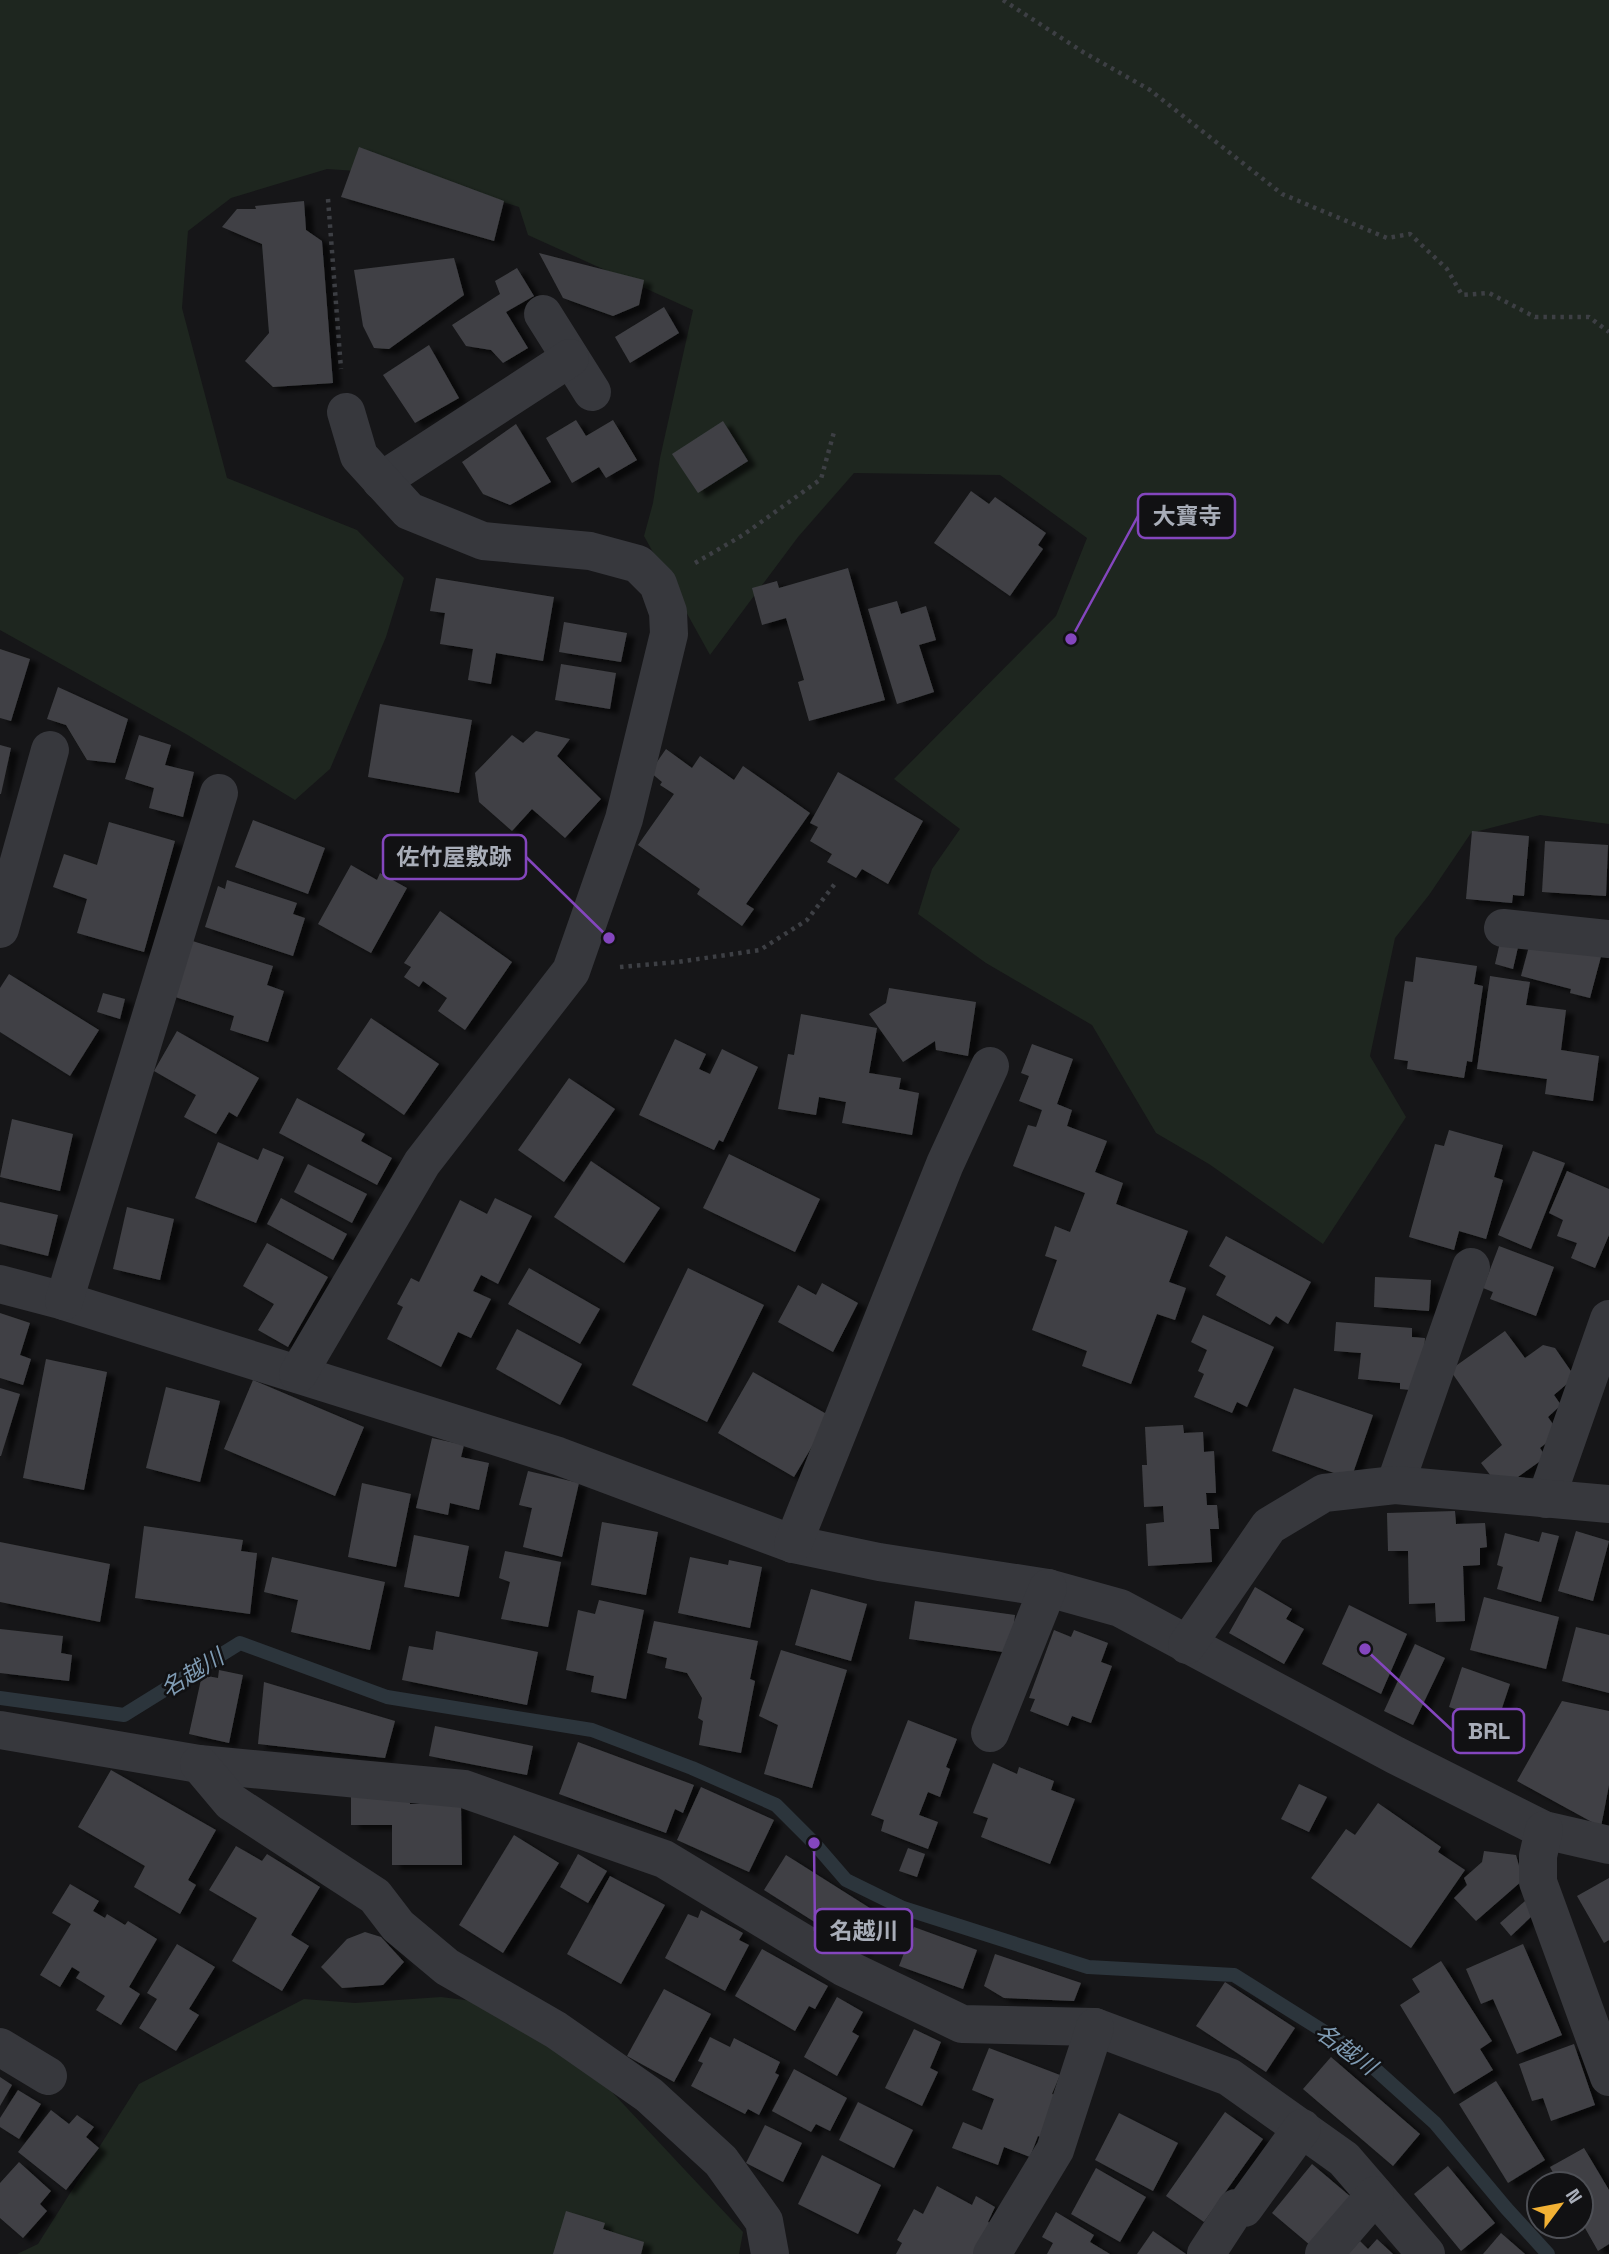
<svg xmlns="http://www.w3.org/2000/svg" width="1609" height="2254" viewBox="0 0 1609 2254" font-family="'Space Grotesk','Noto Sans JP',sans-serif">
<style>
.green{fill:#1e261f}
.lines{fill:none;stroke-linecap:round;stroke-linejoin:round}
.stream{stroke:#2c353c;stroke-width:14}
.building{fill:#404145;filter:url(#shadow)}
.path{stroke:#3d3f44;stroke-width:4.5;stroke-dasharray:3.5 5;stroke-linecap:butt}
.minor{stroke:#37383d;stroke-width:38}
.labels{text-anchor:middle;dominant-baseline:central;stroke-width:5;stroke-linejoin:round;paint-order:stroke}
.water-label{font-size:23px;font-style:italic;fill:#7f9bb3;stroke:#111113}
.leader{fill:none;stroke:#8446be;stroke-width:2.5}
.callout-dot{fill:#8446be;stroke:#111113;stroke-width:2.5}
.callout{fill:#111113;stroke:#8446be;stroke-width:2.5}
.callout-label{font-size:23px;text-anchor:middle;font-weight:bold;fill:#a8adb8}
</style>
<defs>
<filter id="shadow"><feDropShadow dx="8" dy="4.5" stdDeviation="2" flood-color="#0009"/></filter>
</defs>
<rect width="100%" height="100%" fill="#161618"/>
<g class="green">
<polygon points="0,0 1609,0 1609,824 1540,815 1471,833 1429,895 1395,938 1370,1056 1406,1117 1323,1244 1209,1164 1156,1133 1092,1025 986,963 918,914 932,869 960,829 894,779 1056,616 1087,538 1000,475 854,473 798,537 710,655 644,536 653,503 660,458 693,310 528,235 519,207 415,175 327,169 231,198 188,231 182,308 227,478 357,530 404,578 386,637 330,769 295,800 186,734 0,630"/>
<polygon points="441,1997 504,2005 612,2092 743,2232 739,2254 17,2254 38,2244 139,2084 304,1999 355,2003"/>
</g>
<g class="lines">
<polyline class="stream" points="0,1698 124,1715 240,1643 387,1697 592,1730 692,1768 776,1805 814,1843 846,1880 903,1908 1088,1967 1234,1975 1355,2051 1435,2123 1506,2208 1548,2254"/>
</g>
<g class="building">
<polygon points="359,147 504,201 494,241 341,197"/>
<polygon points="304,201 306,230 322,241 333,383 273,387 245,361 269,333 262,244 222,227 237,209 256,209 255,206"/>
<polygon points="539,253 644,280 639,305 613,316 563,298"/>
<polygon points="454,258 464,295 389,349 374,348 363,326 354,270"/>
<polygon points="517,268 534,296 506,312 528,348 503,363 491,350 466,346 452,325 500,294 495,281"/>
<polygon points="664,307 679,333 630,363 615,337"/>
<polygon points="429,345 459,398 415,423 383,375"/>
<polygon points="576,420 586,436 613,420 637,460 606,478 599,467 572,483 546,438"/>
<polygon points="723,421 748,461 698,493 672,454"/>
<polygon points="516,424 551,482 510,505 483,494 462,462"/>
<polygon points="971,491 989,504 995,497 1046,533 1038,545 1043,549 1010,596 934,543"/>
<polygon points="848,568 885,700 809,721 798,682 804,680 786,618 762,625 752,588 777,581 779,588"/>
<polygon points="436,578 554,597 543,661 496,653 491,684 468,680 473,649 440,644 445,613 430,611"/>
<polygon points="897,601 901,614 926,606 936,640 919,645 934,692 897,704 868,609"/>
<polygon points="564,622 627,633 621,662 559,652"/>
<polygon points="0,649 30,659 11,721 0,718"/>
<polygon points="561,664 616,673 610,709 555,700"/>
<polygon points="58,687 128,719 115,763 87,760 66,725 47,719"/>
<polygon points="380,704 472,720 459,793 368,777"/>
<polygon points="536,731 570,739 557,756 601,799 565,838 532,809 512,831 479,802 475,773 512,735 523,743"/>
<polygon points="139,735 171,745 165,765 194,772 183,817 149,808 154,788 125,779"/>
<polygon points="0,745 11,748 1,794 0,794"/>
<polygon points="666,749 692,768 700,756 734,780 743,766 810,813 746,904 754,909 742,926 697,894 700,889 638,845 674,794 660,785 662,782 650,772"/>
<polygon points="838,772 923,821 888,884 862,869 856,878 827,862 832,854 810,841 818,827 810,823"/>
<polygon points="253,820 325,848 308,894 235,867"/>
<polygon points="109,822 175,841 144,952 77,933 87,899 53,887 64,854 97,865"/>
<polygon points="1472,831 1529,836 1524,896 1513,895 1512,903 1466,899"/>
<polygon points="1545,841 1608,845 1606,896 1542,892"/>
<polygon points="351,865 377,880 380,873 407,888 371,953 318,924"/>
<polygon points="227,880 297,903 293,914 305,918 293,956 205,927 218,886 225,889"/>
<polygon points="440,911 512,962 465,1030 438,1011 447,998 423,981 419,987 404,977 411,967 404,963"/>
<polygon points="1501,938 1519,943 1513,969 1495,964"/>
<polygon points="186,939 273,966 267,985 284,991 268,1042 230,1030 234,1016 169,995"/>
<polygon points="1531,939 1603,949 1590,998 1570,993 1571,989 1521,976"/>
<polygon points="1416,957 1477,966 1474,984 1483,986 1472,1062 1467,1061 1464,1078 1407,1069 1408,1061 1394,1059 1405,981 1413,982"/>
<polygon points="9,974 99,1030 70,1076 0,1032 0,988"/>
<polygon points="1490,976 1530,982 1526,1005 1566,1010 1561,1050 1599,1056 1593,1101 1545,1094 1547,1079 1477,1069"/>
<polygon points="889,988 976,1002 968,1056 936,1050 935,1041 903,1062 869,1014 886,1003"/>
<polygon points="103,993 125,999 120,1019 97,1012"/>
<polygon points="801,1014 877,1028 869,1073 901,1078 899,1089 919,1093 912,1135 842,1123 846,1102 819,1097 816,1115 778,1109 788,1054 794,1055"/>
<polygon points="371,1018 439,1064 404,1115 337,1069"/>
<polygon points="177,1031 259,1078 237,1117 229,1112 216,1134 184,1117 196,1095 154,1071"/>
<polygon points="675,1039 706,1054 699,1069 710,1074 722,1049 758,1067 723,1142 719,1140 714,1150 639,1115"/>
<polygon points="1032,1044 1073,1059 1057,1104 1072,1110 1067,1126 1107,1141 1095,1172 1123,1183 1116,1204 1188,1231 1169,1282 1186,1288 1175,1320 1157,1314 1131,1384 1082,1366 1087,1351 1032,1330 1057,1260 1045,1256 1055,1226 1070,1232 1085,1193 1013,1166 1028,1125 1036,1127 1042,1110 1019,1101 1029,1076 1021,1073"/>
<polygon points="569,1078 615,1109 564,1182 518,1150"/>
<polygon points="297,1098 365,1134 361,1141 392,1158 377,1185 279,1133"/>
<polygon points="12,1119 73,1134 60,1191 0,1177"/>
<polygon points="1449,1130 1503,1145 1494,1177 1503,1180 1486,1239 1459,1231 1454,1250 1409,1237 1435,1144 1444,1146"/>
<polygon points="218,1142 258,1160 263,1148 284,1157 256,1223 195,1198"/>
<polygon points="1533,1151 1565,1163 1531,1249 1498,1235"/>
<polygon points="729,1154 820,1199 795,1252 703,1208"/>
<polygon points="591,1161 660,1208 624,1263 554,1217"/>
<polygon points="308,1164 367,1194 352,1223 294,1192"/>
<polygon points="1567,1171 1609,1189 1609,1235 1595,1268 1571,1258 1577,1243 1557,1236 1563,1220 1549,1213"/>
<polygon points="281,1198 347,1234 333,1260 267,1224"/>
<polygon points="495,1198 532,1216 498,1284 481,1275 473,1291 491,1299 471,1338 458,1332 441,1367 387,1339 403,1307 397,1304 411,1278 419,1282 460,1200 487,1214"/>
<polygon points="0,1202 58,1215 48,1256 0,1244"/>
<polygon points="127,1207 174,1219 160,1280 113,1269"/>
<polygon points="1226,1236 1311,1282 1288,1324 1276,1316 1270,1325 1216,1295 1226,1276 1209,1266"/>
<polygon points="267,1243 328,1277 288,1347 258,1330 274,1304 243,1286"/>
<polygon points="1499,1246 1554,1267 1536,1316 1490,1299 1493,1292 1483,1288"/>
<polygon points="529,1268 600,1309 580,1344 508,1304"/>
<polygon points="688,1268 764,1305 707,1422 632,1385"/>
<polygon points="1375,1277 1431,1280 1429,1311 1374,1307"/>
<polygon points="822,1283 858,1303 833,1352 778,1322 798,1285 816,1295"/>
<polygon points="0,1313 30,1323 20,1355 31,1359 23,1385 0,1378"/>
<polygon points="1203,1315 1274,1347 1247,1407 1237,1402 1232,1413 1194,1397 1204,1374 1198,1371 1207,1350 1191,1342"/>
<polygon points="1336,1322 1412,1328 1412,1337 1425,1338 1421,1391 1400,1389 1400,1383 1358,1379 1361,1353 1334,1351"/>
<polygon points="517,1329 582,1364 560,1405 496,1369"/>
<polygon points="1505,1331 1525,1358 1543,1345 1555,1348 1575,1377 1554,1395 1561,1405 1548,1417 1559,1433 1540,1448 1546,1457 1501,1489 1481,1463 1502,1445 1450,1370"/>
<polygon points="46,1359 107,1372 84,1490 23,1478"/>
<polygon points="753,1372 830,1416 794,1477 718,1433"/>
<polygon points="253,1380 364,1427 335,1496 224,1449"/>
<polygon points="166,1387 220,1401 200,1482 146,1468"/>
<polygon points="0,1388 20,1394 1,1456 0,1456"/>
<polygon points="1294,1388 1373,1415 1351,1479 1272,1451"/>
<polygon points="1183,1425 1184,1433 1203,1432 1204,1452 1214,1451 1216,1493 1206,1493 1207,1505 1217,1505 1219,1529 1210,1529 1212,1562 1148,1566 1146,1524 1164,1522 1163,1506 1144,1507 1142,1465 1147,1465 1145,1427"/>
<polygon points="432,1438 464,1445 461,1457 489,1463 479,1510 450,1503 448,1515 416,1508"/>
<polygon points="528,1471 579,1483 562,1557 523,1547 532,1508 519,1505"/>
<polygon points="362,1483 411,1494 396,1567 348,1557"/>
<polygon points="1455,1511 1456,1524 1485,1523 1487,1547 1480,1548 1480,1565 1463,1566 1465,1621 1436,1622 1435,1603 1409,1604 1408,1551 1388,1551 1387,1513"/>
<polygon points="602,1522 658,1532 646,1595 591,1585"/>
<polygon points="144,1526 243,1540 241,1551 257,1553 250,1614 135,1598"/>
<polygon points="1576,1531 1609,1541 1593,1601 1558,1591"/>
<polygon points="1542,1532 1559,1536 1541,1602 1497,1589 1503,1567 1497,1565 1505,1533 1539,1542"/>
<polygon points="414,1535 469,1546 459,1597 404,1587"/>
<polygon points="0,1542 110,1564 100,1622 0,1602"/>
<polygon points="505,1551 561,1562 548,1627 501,1619 510,1582 499,1578"/>
<polygon points="272,1557 385,1582 370,1650 291,1632 298,1600 264,1592"/>
<polygon points="690,1557 728,1565 729,1560 762,1567 750,1628 678,1613"/>
<polygon points="1255,1587 1292,1609 1286,1619 1304,1629 1284,1664 1229,1633"/>
<polygon points="811,1589 867,1604 851,1661 795,1645"/>
<polygon points="1484,1597 1559,1617 1546,1669 1470,1650"/>
<polygon points="599,1600 644,1610 626,1699 591,1692 594,1676 566,1670 578,1610 595,1614"/>
<polygon points="915,1601 1015,1615 1010,1653 909,1639"/>
<polygon points="1349,1605 1407,1634 1381,1694 1322,1664"/>
<polygon points="654,1621 758,1641 750,1679 755,1681 741,1753 699,1745 703,1721 698,1718 702,1698 687,1673 665,1668 667,1658 647,1653"/>
<polygon points="1576,1627 1609,1635 1609,1693 1562,1681"/>
<polygon points="0,1629 63,1636 61,1653 72,1655 69,1681 0,1673"/>
<polygon points="1054,1630 1071,1637 1074,1630 1108,1643 1101,1662 1112,1666 1091,1723 1072,1716 1068,1726 1030,1711 1035,1699 1029,1698"/>
<polygon points="436,1631 538,1652 527,1705 402,1680 409,1646 433,1650"/>
<polygon points="1415,1644 1445,1658 1413,1725 1384,1711"/>
<polygon points="781,1650 847,1670 812,1788 764,1774 778,1725 759,1716"/>
<polygon points="1462,1667 1510,1684 1497,1723 1449,1707"/>
<polygon points="219,1670 243,1675 229,1743 189,1734 202,1675 218,1678"/>
<polygon points="264,1682 395,1721 385,1758 258,1744"/>
<polygon points="1562,1701 1609,1711 1609,1785 1601,1827 1517,1781"/>
<polygon points="908,1720 957,1739 946,1767 950,1769 940,1797 928,1792 919,1815 938,1822 928,1849 881,1831 884,1820 871,1815"/>
<polygon points="435,1726 533,1746 527,1775 429,1756"/>
<polygon points="578,1742 694,1785 683,1813 675,1809 666,1833 559,1794"/>
<polygon points="993,1763 1017,1774 1019,1767 1054,1781 1051,1790 1075,1799 1050,1864 981,1837 988,1818 973,1813"/>
<polygon points="111,1770 216,1830 188,1880 196,1885 180,1914 134,1887 145,1866 78,1827"/>
<polygon points="1299,1784 1327,1797 1309,1832 1281,1819"/>
<polygon points="701,1787 774,1820 749,1872 677,1840"/>
<polygon points="410,1793 410,1804 461,1804 462,1865 392,1865 392,1825 351,1825 351,1794"/>
<polygon points="1378,1803 1441,1847 1438,1852 1465,1870 1411,1948 1311,1878 1346,1829 1355,1835"/>
<polygon points="514,1835 559,1863 503,1953 459,1925"/>
<polygon points="236,1846 262,1861 267,1854 320,1887 291,1935 309,1946 282,1991 232,1961 257,1918 209,1890"/>
<polygon points="908,1848 925,1854 917,1877 899,1871"/>
<polygon points="1484,1851 1516,1855 1523,1880 1476,1921 1454,1898 1467,1885 1464,1878 1482,1862"/>
<polygon points="578,1854 607,1871 588,1903 560,1887"/>
<polygon points="786,1855 884,1917 862,1952 764,1890"/>
<polygon points="610,1876 665,1905 621,1984 567,1954"/>
<polygon points="1609,1878 1609,1940 1604,1943 1577,1896"/>
<polygon points="70,1884 99,1901 93,1911 105,1918 107,1914 125,1925 128,1921 157,1939 129,1987 140,1994 121,2025 96,2010 105,1996 76,1978 80,1972 72,1967 60,1987 40,1975 71,1924 52,1913"/>
<polygon points="1525,1901 1535,1913 1511,1936 1500,1923"/>
<polygon points="701,1910 743,1933 739,1940 749,1945 725,1991 665,1958 688,1914 698,1918"/>
<polygon points="914,1927 977,1950 963,1989 899,1966"/>
<polygon points="365,1932 381,1937 404,1962 383,1985 342,1988 321,1967 347,1939"/>
<polygon points="177,1944 215,1967 189,2009 199,2015 176,2051 139,2028 157,1999 147,1993"/>
<polygon points="1523,1944 1562,2035 1517,2054 1493,1999 1481,2004 1466,1969"/>
<polygon points="762,1949 828,1986 815,2009 809,2006 795,2031 735,1996"/>
<polygon points="995,1954 1081,1983 1074,2001 1004,1998 984,1986"/>
<polygon points="1441,1961 1492,2041 1480,2049 1493,2070 1454,2094 1400,2005 1420,1992 1412,1979"/>
<polygon points="1225,1982 1295,2028 1266,2072 1196,2026"/>
<polygon points="664,1989 711,2014 674,2082 627,2056"/>
<polygon points="837,1997 863,2012 852,2032 859,2036 837,2076 804,2057"/>
<polygon points="914,2029 941,2042 930,2068 938,2072 922,2106 885,2088"/>
<polygon points="710,2037 730,2047 734,2038 780,2062 775,2073 779,2075 759,2115 748,2109 745,2114 691,2086 703,2063 698,2061"/>
<polygon points="1574,2044 1595,2105 1551,2121 1543,2098 1532,2101 1519,2064"/>
<polygon points="989,2048 1060,2075 1052,2094 1061,2097 1045,2139 1038,2136 1030,2157 1004,2147 998,2165 952,2148 963,2122 982,2130 994,2099 972,2090"/>
<polygon points="1331,2057 1420,2134 1393,2166 1303,2089"/>
<polygon points="794,2069 847,2098 830,2131 816,2124 811,2132 772,2111"/>
<polygon points="0,2077 12,2085 0,2106"/>
<polygon points="1496,2081 1545,2160 1508,2183 1459,2104"/>
<polygon points="18,2090 41,2104 19,2139 0,2127 0,2118"/>
<polygon points="858,2102 913,2130 894,2168 839,2140"/>
<polygon points="51,2110 69,2124 77,2115 94,2127 86,2137 99,2148 66,2190 18,2152"/>
<polygon points="1225,2112 1263,2139 1204,2222 1166,2196"/>
<polygon points="1119,2113 1178,2143 1153,2191 1095,2160"/>
<polygon points="765,2125 802,2143 783,2182 746,2163"/>
<polygon points="1584,2148 1609,2190 1609,2244 1598,2251 1581,2221 1581,2184 1559,2184 1550,2167"/>
<polygon points="822,2155 881,2185 858,2234 798,2204"/>
<polygon points="19,2162 51,2191 40,2204 47,2211 23,2238 0,2218 0,2183"/>
<polygon points="1312,2164 1351,2197 1310,2245 1272,2213"/>
<polygon points="1448,2166 1495,2223 1461,2251 1414,2194"/>
<polygon points="1096,2168 1146,2197 1120,2242 1071,2214"/>
<polygon points="937,2186 972,2205 976,2196 995,2207 988,2222 992,2224 976,2254 896,2254 902,2243 897,2240 914,2209 923,2214"/>
<polygon points="566,2211 605,2223 603,2229 644,2242 641,2254 553,2254"/>
<polygon points="1056,2212 1094,2235 1090,2242 1110,2254 1047,2254 1053,2243 1042,2237"/>
<polygon points="1153,2231 1186,2254 1137,2254"/>
<polygon points="1501,2233 1525,2254 1483,2254"/>
<polygon points="1377,2239 1393,2254 1348,2254 1360,2241 1368,2249"/>
</g>
<g class="lines">
<g class="path">
<polyline points="1003,0 1083,52 1150,90 1282,194 1387,238 1410,234 1447,269 1462,295 1489,293 1535,317 1589,317 1609,332"/>
<polyline points="328,199 341,369"/>
<polyline points="695,563 743,535 821,479 834,432"/>
<polyline points="620,967 678,962 760,950 807,920 837,881"/>
</g>
<g class="minor">
<polyline points="543,314 592,392"/>
<polyline points="381,481 570,358"/>
<polyline points="1503,928 1609,939"/>
<polyline points="0,929 50,750"/>
<polyline points="0,1284 64,1301 558,1456 793,1544 879,1562 1048,1588 1120,1608 1395,1755 1544,1830 1609,1845"/>
<polyline points="64,1301 219,793"/>
<polyline points="298,1374 422,1163 571,971 624,819 669,634 668,612 658,584 638,564 590,551 483,541 409,511 359,456 346,412"/>
<polyline points="1395,1485 1471,1267"/>
<polyline points="1546,1499 1609,1319"/>
<polyline points="793,1544 945,1164 990,1066"/>
<polyline points="1187,1645 1269,1526 1324,1493 1395,1485 1609,1504"/>
<polyline points="0,1730 199,1764 464,1789 664,1859 843,1967 962,2024 1095,2027 1229,2077 1344,2159 1426,2254"/>
<polyline points="990,1733 1048,1588"/>
<polyline points="199,1764 231,1802 375,1896 398,1926 447,1967 556,2030 649,2095 721,2161 764,2221 770,2254"/>
<polyline points="1544,1830 1538,1856 1538,1882 1609,2077"/>
<polyline points="0,2047 48,2076"/>
<polyline points="992,2254 1055,2150 1095,2027"/>
<polyline points="1206,2254 1236,2208 1244,2208 1302,2128"/>
<polyline points="1324,2254 1375,2195"/>
</g>
</g>
<g class="labels">
<g class="water-label">
<text transform="translate(192 1673) rotate(-32)">名越川</text>
<text transform="translate(1346 2049) rotate(36)">名越川</text>
</g>
</g>
<path class="leader" d="M1071 639L1138 516M609 938L526 857M1365 1649L1453 1731M814 1843L815 1931"/>
<g class="callout-dot">
<circle cx="1071" cy="639" r="7"/>
<circle cx="609" cy="938" r="7"/>
<circle cx="1365" cy="1649" r="7"/>
<circle cx="814" cy="1843" r="7"/>
</g>
<g class="callout">
<rect x="1138" y="494" width="97" height="44" rx="7"/>
<rect x="383" y="835" width="143" height="44" rx="7"/>
<rect x="1453" y="1709" width="71" height="44" rx="7"/>
<rect x="815" y="1909" width="97" height="44" rx="7"/>
</g>
<g class="callout-label">
<text x="1187" y="524">大寶寺</text>
<text x="454" y="865">佐竹屋敷跡</text>
<text x="1489" y="1739">BRL</text>
<text x="864" y="1939">名越川</text>
</g>
<g transform="translate(1560 2205) rotate(58)"><circle r="33" fill="#111113" stroke="#4d4f55" stroke-width="2"/>
<path d="M0-5L12 26L0 18L-12 26Z" fill="#f2b134"/>
<text y="-10" font-size="19" font-weight="bold" text-anchor="middle" fill="#a8adb8">N</text>
</g>
</svg>
